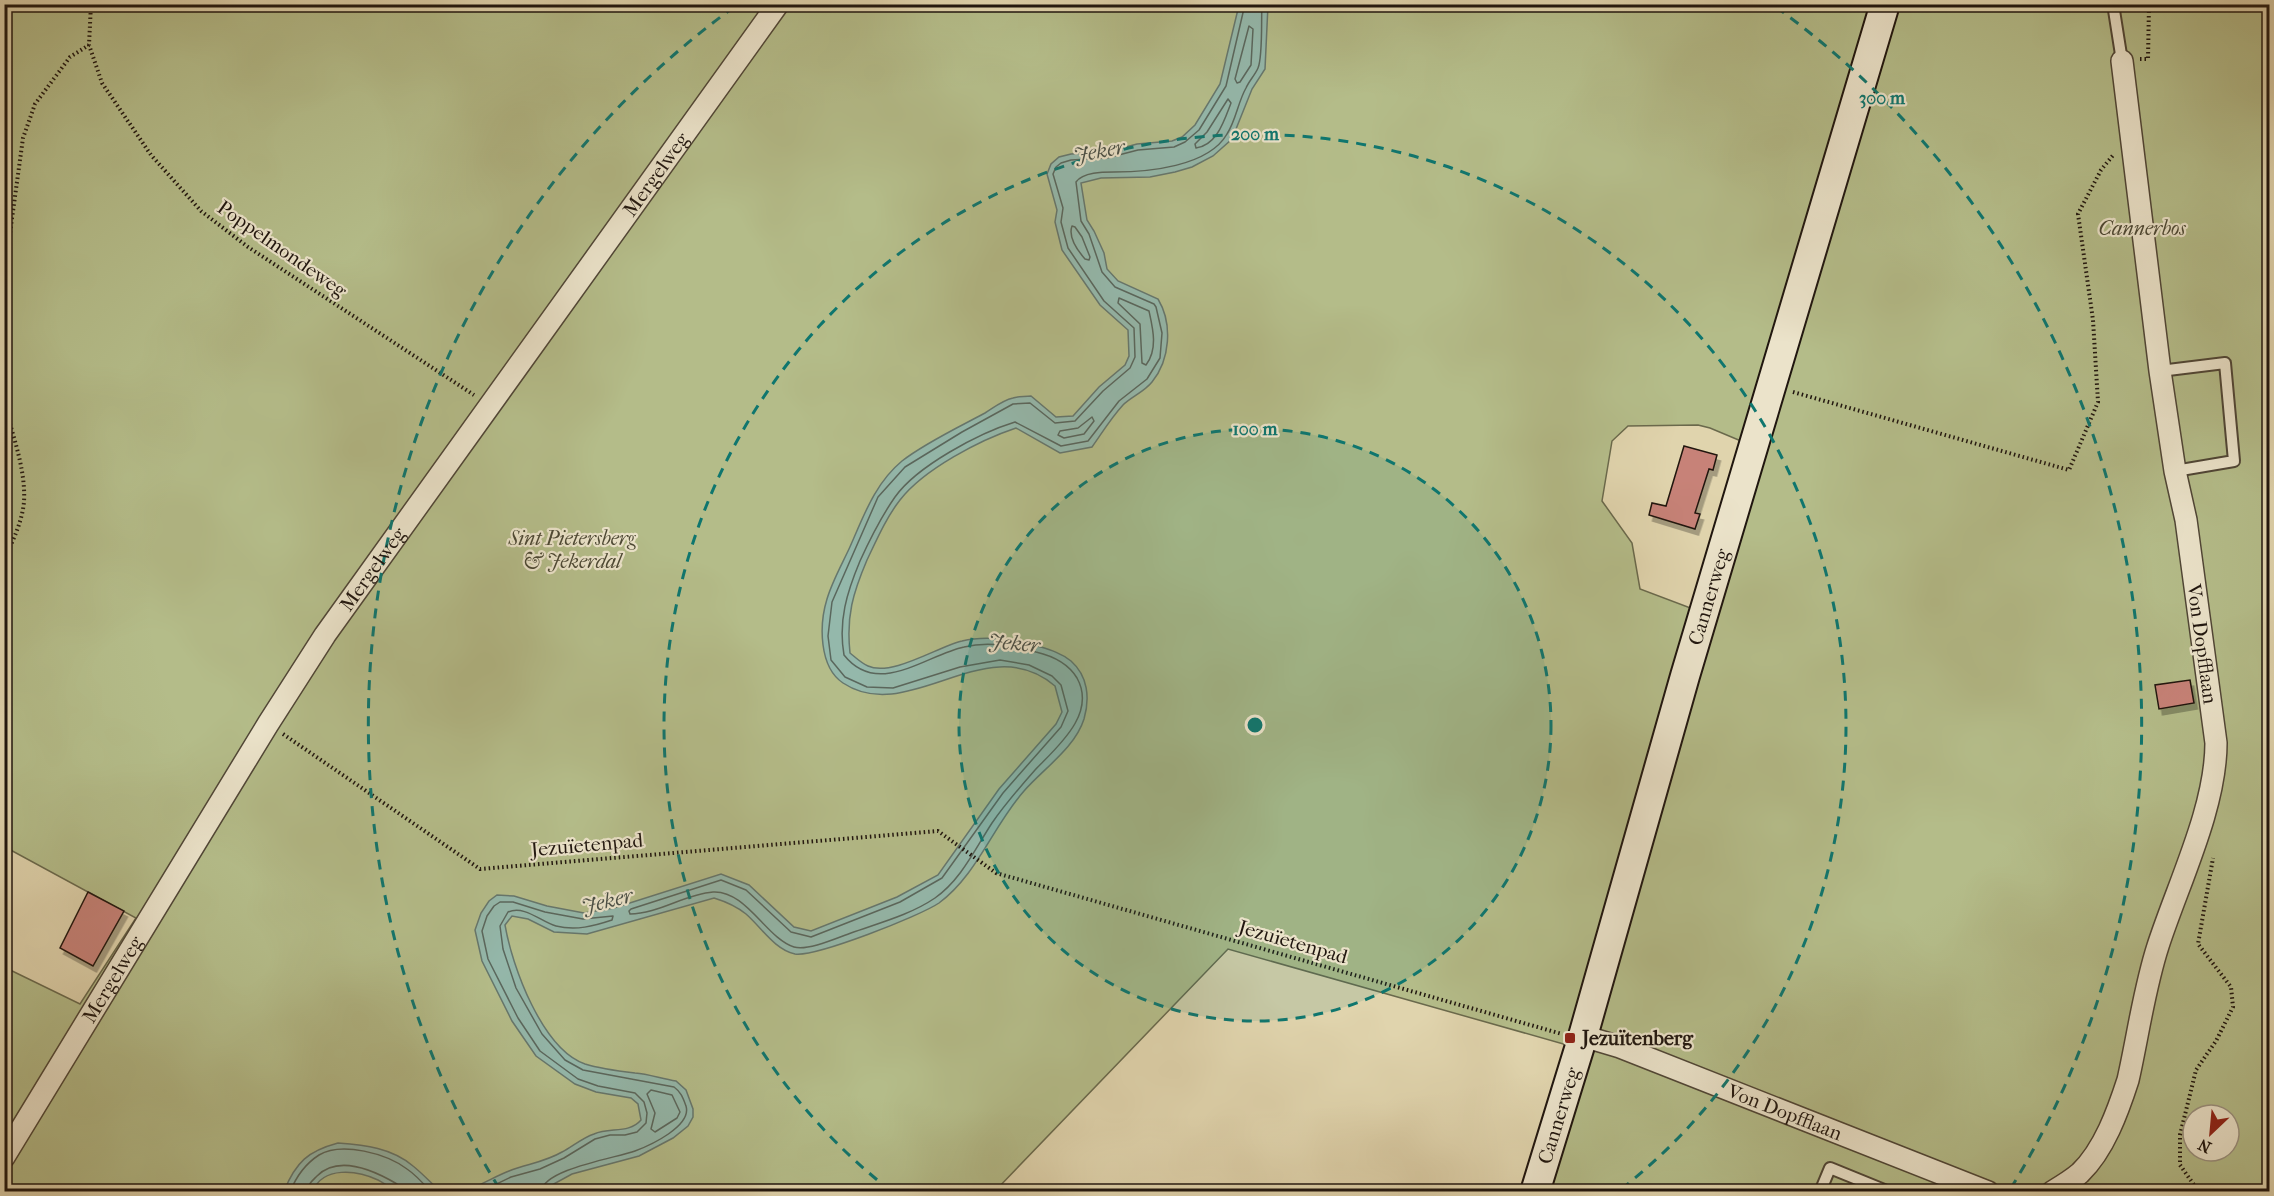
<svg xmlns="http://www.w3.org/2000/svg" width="2274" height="1196" viewBox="0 0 2274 1196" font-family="'IM FELL French Canon',serif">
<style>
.green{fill:#b4bc89;stroke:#6a694c;stroke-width:1.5;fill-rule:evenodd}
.water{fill:#94b8ab;stroke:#66776d;stroke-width:1.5}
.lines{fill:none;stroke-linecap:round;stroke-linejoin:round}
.shore{stroke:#5a675d;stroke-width:1.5}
.building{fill:#c78278;stroke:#20160f;stroke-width:1.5;filter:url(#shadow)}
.lane-casing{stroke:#504636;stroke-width:14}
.street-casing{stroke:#504636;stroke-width:24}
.secondary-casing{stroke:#20160f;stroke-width:32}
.path{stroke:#20160f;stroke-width:4;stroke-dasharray:1.5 3;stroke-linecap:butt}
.lane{stroke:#ebe3ca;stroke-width:10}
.street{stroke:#ebe3ca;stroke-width:21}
.secondary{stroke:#ebe3ca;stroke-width:28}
.ring{fill:none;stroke:#0f766e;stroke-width:3;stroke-dasharray:10 8}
.poi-dot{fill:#8f2418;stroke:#ebe3ca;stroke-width:2}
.labels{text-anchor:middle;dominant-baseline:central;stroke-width:4.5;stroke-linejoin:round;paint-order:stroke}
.street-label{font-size:20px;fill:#20160f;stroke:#ebe3ca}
.park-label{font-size:20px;font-style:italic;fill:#4c4834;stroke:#ebe3ca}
.poi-label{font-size:20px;font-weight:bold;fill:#20160f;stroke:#ebe3ca;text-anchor:start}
.water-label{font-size:21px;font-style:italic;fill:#494f46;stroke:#ebe3ca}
.centre{fill:#0f766e;stroke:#ebe3ca;stroke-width:3}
.ring-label{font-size:18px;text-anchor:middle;font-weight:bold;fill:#0f766e;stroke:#ebe3ca;stroke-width:4.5;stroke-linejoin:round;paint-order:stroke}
</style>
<defs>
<filter id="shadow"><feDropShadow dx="3.5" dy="6" stdDeviation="0" flood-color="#0004"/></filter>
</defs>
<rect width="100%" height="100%" fill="#e0d4ad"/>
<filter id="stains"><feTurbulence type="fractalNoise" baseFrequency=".00333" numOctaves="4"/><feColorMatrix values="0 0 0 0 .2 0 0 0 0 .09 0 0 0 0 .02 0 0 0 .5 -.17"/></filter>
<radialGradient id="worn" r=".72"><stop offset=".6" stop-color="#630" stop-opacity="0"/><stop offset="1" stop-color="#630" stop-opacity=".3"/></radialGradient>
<path class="green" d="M 5,5 L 2269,5 L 2269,1191 L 1523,1191 L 1567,1045 L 1228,949 L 995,1191 L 5,1191 L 4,967 L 80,1004 L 136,918 L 5,847 ZM 1698,425 L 1710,428 L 1741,441 L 1693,609 L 1640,589 L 1632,543 L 1602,501 L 1612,441 L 1628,426 ZM 2193,1115 L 2229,1115 L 2229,1151 L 2193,1151 Z"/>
<g class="water">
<path d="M 1239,5 L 1268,5 L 1265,69 L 1252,89 L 1232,139 L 1213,156 L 1192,167 L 1175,172 L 1150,177 L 1101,178 L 1081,183 L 1087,220 L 1094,231 L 1104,253 L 1107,269 L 1118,281 L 1158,299 C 1173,324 1170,360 1152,382 C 1144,392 1131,397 1123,405 C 1111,418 1102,433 1092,447 L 1060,453 L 1016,428 C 980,440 924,469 900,500 C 886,518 877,539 867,560 C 853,593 846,616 850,653 C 855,657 861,663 868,666 C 892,677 939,646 962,641 C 986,635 1011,639 1034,645 C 1047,649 1060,652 1071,661 C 1088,676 1090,698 1084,719 C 1075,748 1043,769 1024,791 C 993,826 977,875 939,903 C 920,916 816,957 795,954 C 775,950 761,927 746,914 C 736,906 727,902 714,898 L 587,934 L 554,932 L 528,919 L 512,916 L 505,925 C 512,966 542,1049 585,1064 C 601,1069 618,1071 635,1073 C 649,1074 662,1079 676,1081 L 686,1090 L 693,1109 L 693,1117 L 688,1126 L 673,1138 L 639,1156 L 572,1174 L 541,1191 L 463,1191 C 479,1187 493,1177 509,1171 C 527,1164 545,1162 562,1152 C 572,1147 582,1138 594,1134 C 610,1127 629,1134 641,1120 L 638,1104 L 631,1098 L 596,1092 L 575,1084 L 536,1056 L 512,1021 L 482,961 L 475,930 L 481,913 L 489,901 L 497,895 L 514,896 L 547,906 L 584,913 L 614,908 L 721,874 L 749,885 L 794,927 L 811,931 L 897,897 L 938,875 L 999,789 L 1056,724 L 1062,712 L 1055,686 C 987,627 909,727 843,683 C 819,667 819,625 827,599 C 832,582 841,566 849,549 C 863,518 874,484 902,461 C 925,443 959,427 985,413 C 993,408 1003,400 1013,398 C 1018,396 1025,397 1031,396 L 1056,417 L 1073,416 L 1099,387 L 1125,365 L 1129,356 L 1128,330 L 1100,305 L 1062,250 L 1055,222 L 1057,210 L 1047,174 L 1051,164 L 1059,157 L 1071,154 L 1107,152 L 1137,144 L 1172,141 L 1182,137 L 1195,125 L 1220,84 Z"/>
<path d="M 338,1143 C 365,1145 392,1148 413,1166 C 423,1174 431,1183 440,1191 C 428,1192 410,1195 398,1191 C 391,1189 384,1183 378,1180 C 357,1170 323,1166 313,1191 L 284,1191 C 296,1162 308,1151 338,1143 Z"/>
</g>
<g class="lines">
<g class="shore">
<path d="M 1245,4 L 1226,86 L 1199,130 L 1185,142 L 1174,147 L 1138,150 L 1107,158 L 1071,160 L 1061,163 L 1056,167 L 1053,174 L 1063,208 L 1061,222 L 1068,248 L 1104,301 L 1134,328 L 1135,357 L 1130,368 L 1103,391 L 1075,421 L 1055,423 L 1030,403 L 1013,404 L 962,432 L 905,467 L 878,497 L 832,602 L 828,636 L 831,660 L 845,677 L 867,687 L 893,688 L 960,667 L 1000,660 L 1029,665 L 1052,676 L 1061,685 L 1068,711 L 1061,727 L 1003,793 L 942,878 L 900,902 L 811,937 L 791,932 L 746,890 L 721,880 L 631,909 L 629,911 L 630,914 C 658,914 685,894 713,892 C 746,890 767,939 794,947 C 808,951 837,938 851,933 C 879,923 910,915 935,898 C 961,880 975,849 992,823 C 1005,804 1020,787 1035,770 C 1057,747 1097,714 1077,678 C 1068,663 1053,656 1036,652 C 1013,646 989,641 964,647 C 926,655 878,698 844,655 C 838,621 847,592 860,561 C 870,539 881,517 895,497 C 917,466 979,433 1015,422 L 1061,446 L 1088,441 L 1119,401 L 1147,379 L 1160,358 L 1162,333 L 1156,307 L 1154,304 L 1115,287 L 1102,272 L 1089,234 L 1081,221 L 1076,182 C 1083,172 1103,172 1114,172 C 1147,172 1208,167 1227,134 C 1236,120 1238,102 1246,88 C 1249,81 1255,75 1258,68 C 1263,56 1261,19 1262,4"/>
<polygon points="1249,26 1253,29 1251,65 1240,82 1237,83 1235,79"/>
<path d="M 1228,99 L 1231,103 C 1224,121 1217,145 1196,148 L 1195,144 L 1207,132 Z"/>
<path d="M 1072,226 L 1075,227 L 1082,237 L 1090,257 L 1089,260 L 1085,259 C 1078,251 1068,237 1072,226 Z"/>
<path d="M 1119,298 L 1149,311 C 1153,329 1158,349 1146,365 L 1142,363 L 1140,324 L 1118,303 Z"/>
<polygon points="1092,417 1094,421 1084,434 1064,438 1058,435 1060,431 1078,428"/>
<polygon points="651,1090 672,1095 680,1112 677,1118 655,1132 651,1129 655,1113 647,1094"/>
<path d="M 290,1192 C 296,1177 305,1164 319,1155 C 342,1141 387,1154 407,1169 C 416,1175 424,1184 431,1192"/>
<path d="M 307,1192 C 308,1184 312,1181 317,1176 C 339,1154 375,1171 397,1184 L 400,1192"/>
<path d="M 480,1192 L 511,1177 L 540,1169 L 564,1158 L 595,1139 L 610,1135 L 625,1135 L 637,1132 L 646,1123 L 647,1113 L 644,1102 L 635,1093 L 598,1086 L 578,1079 L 540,1051 L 518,1018 L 488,959 L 482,931 L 487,916 L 494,906 L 500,902 L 513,902 L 545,912 L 583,919 L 613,916 L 612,920 C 594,926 576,931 556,926 C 541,922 525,905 508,912 L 500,926 L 503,949 L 516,988 L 542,1034 L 565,1060 L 583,1070 L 674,1087 C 681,1092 683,1098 686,1106 C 692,1126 651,1145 635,1151 C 616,1158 543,1169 541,1192"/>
</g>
</g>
<g class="building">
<polygon points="1684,446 1717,455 1713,470 1709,469 1695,513 1700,514 1695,529 1649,515 1652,503 1666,506"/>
<polygon points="2190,680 2194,703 2159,709 2155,685"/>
<polygon points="88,892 124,911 93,966 60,948"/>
</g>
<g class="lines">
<g class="lane-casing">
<g id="lane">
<polyline points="2113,4 2122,61"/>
<polyline points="2160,371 2225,363 2234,461 2175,471"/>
<polyline points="1820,1192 1830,1168 1889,1192"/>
</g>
</g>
<g class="street-casing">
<g id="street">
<path id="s1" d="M 1583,1036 L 1620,1047 L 1988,1192"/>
<path id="s2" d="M 4,1157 L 268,724 L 325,635 L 778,4"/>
<path d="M 2052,1192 C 2062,1186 2072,1180 2080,1173 C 2104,1150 2118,1111 2128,1080 C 2138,1036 2144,989 2158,946 C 2178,884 2216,808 2216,743 L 2186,520 L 2175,471 L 2160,371 L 2122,61"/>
</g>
</g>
<g class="secondary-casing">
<g id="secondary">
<path id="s3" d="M 1535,1192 L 1583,1036 L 1685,676 L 1885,4"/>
</g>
</g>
<g class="path">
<polyline points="91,4 89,45 102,83 151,155 201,211 248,247 474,395"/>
<polyline points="2140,59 2148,59 2149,4"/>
<polyline points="4,277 23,138 35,104 70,57 89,45"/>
<polyline points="1793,392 2069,470 2098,402 2093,320 2078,214 2101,170 2114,154"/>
<path d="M 4,402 C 12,434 26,469 24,502 C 22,522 13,541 4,559"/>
<polyline points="283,734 480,869 938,831 996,873 1562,1034"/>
<polyline points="2199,1192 2180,1165 2180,1135 2196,1070 2216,1041 2233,1007 2231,987 2198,944 2213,858"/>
</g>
<use href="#lane" class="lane"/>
<use href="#street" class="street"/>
<use href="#secondary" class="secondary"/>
</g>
<circle cx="1255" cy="725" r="296" fill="#0f766e" fill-opacity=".12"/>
<g class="ring">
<circle cx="1255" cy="725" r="296"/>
<path d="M891 1191A591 591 0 1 1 1619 1191"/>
<path d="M499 1188A887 887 0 0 1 734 7M1776 7A887 887 0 0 1 2011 1188"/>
</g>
<rect class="poi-dot" x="1564" y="1032" width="12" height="12" rx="3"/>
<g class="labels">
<g class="street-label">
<text stroke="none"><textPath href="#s2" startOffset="1180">Mergelweg</textPath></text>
<text transform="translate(282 249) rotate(35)">Poppelmondeweg</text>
<text stroke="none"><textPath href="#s2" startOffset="694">Mergelweg</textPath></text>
<text stroke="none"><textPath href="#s3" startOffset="620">Cannerweg</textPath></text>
<text transform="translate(2202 644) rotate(82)">Von Dopfflaan</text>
<text transform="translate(587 845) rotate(-5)">Jezuïetenpad</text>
<text transform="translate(1293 942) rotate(16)">Jezuïetenpad</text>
<text stroke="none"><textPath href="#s2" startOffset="208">Mergelweg</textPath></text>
<text stroke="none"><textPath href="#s1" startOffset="216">Von Dopfflaan</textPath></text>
<text stroke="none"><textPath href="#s3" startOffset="80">Cannerweg</textPath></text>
</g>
<g class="park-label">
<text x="2142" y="228">Cannerbos</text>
<text x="572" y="538">Sint Pietersberg<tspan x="572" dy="23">&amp; Jekerdal</tspan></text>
</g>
<g class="poi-label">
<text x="1582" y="1038">Jezuïtenberg</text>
</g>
<g class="water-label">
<text transform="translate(1099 151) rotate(-11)">Jeker</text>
<text transform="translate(1014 643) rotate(5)">Jeker</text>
<text transform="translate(607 901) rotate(-14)">Jeker</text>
</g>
</g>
<circle cx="1255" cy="725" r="9" class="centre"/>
<g class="ring-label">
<text x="1882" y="104">300 m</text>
<text x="1255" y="140">200 m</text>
<text x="1255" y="435">100 m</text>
</g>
<rect width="2274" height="1196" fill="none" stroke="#e0d4ad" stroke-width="24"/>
<rect x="6" y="6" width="2262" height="1184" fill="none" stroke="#20160f" stroke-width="3"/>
<rect x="12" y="12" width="2250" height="1172" fill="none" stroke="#20160f" stroke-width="1.5"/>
<g transform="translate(2211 1133) rotate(206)"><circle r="28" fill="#ebe3ca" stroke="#9a917f" stroke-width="1.5"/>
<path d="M0-4.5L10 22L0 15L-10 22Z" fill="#8f2418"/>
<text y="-9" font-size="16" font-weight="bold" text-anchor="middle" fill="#20160f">N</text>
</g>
<rect width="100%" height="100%" filter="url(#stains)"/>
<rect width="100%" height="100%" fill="url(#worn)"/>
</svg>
